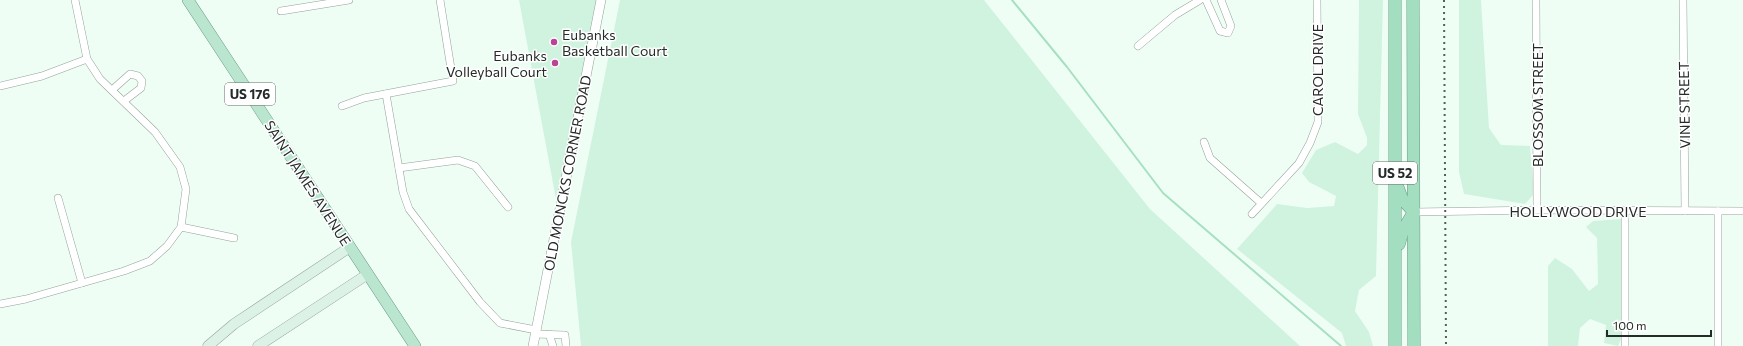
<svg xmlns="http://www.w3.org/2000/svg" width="1743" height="346" viewBox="0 0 1743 346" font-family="Commissioner,sans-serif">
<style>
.green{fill:#d0f3df}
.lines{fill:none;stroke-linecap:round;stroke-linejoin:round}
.stream{stroke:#a6e0c1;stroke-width:2}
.minor-casing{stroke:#94a29a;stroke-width:8}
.tertiary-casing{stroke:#94a29a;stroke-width:10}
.secondary-casing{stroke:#94a29a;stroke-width:11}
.primary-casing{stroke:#689a80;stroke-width:12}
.trunk-casing{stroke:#689a80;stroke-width:13}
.minor{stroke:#fff;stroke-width:7}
.tertiary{stroke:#fff;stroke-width:9}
.secondary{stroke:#dcf2e7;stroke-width:10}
.primary{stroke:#bae6d0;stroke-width:11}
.trunk{stroke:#a3dec0;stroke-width:12}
.rail{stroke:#565e59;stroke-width:2;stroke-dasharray:2 4;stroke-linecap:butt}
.poi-dot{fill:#ba4297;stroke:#fff;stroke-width:1.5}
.labels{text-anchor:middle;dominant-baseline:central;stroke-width:3;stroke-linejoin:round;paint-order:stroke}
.shield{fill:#fff;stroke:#666b68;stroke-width:1}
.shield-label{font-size:13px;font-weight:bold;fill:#252b28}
.poi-label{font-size:14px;fill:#252b28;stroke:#fff;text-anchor:start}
.street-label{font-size:14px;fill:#252b28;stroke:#fff}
</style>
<rect width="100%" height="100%" fill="#effef5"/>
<g class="green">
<polygon points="519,0 597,0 557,205"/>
<polygon points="620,0 984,0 1150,209 1300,346 581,346 571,242"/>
<polygon points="1359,0 1383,0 1376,276 1359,290 1355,311 1369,332 1373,346 1346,346 1342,333 1237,249 1277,204 1307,208 1334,206 1336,196 1309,182 1302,173 1316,150 1335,142 1358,154 1367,145 1367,138 1358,114"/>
<polygon points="1459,0 1481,0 1489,128 1501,145 1530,146 1534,194 1525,204 1464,194 1459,172"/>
<polygon points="1622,219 1623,335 1618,346 1604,343 1606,325 1590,319 1580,328 1578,346 1548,346 1548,266 1555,258 1572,269 1589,291 1598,284 1597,238 1586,227 1593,221"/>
</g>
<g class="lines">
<polyline class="stream" points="1012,0 1067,67 1163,193 1341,346"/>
<g class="minor-casing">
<g id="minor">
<polyline points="1206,0 1220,31 1228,33 1231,26 1221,0"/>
<polyline points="1536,0 1537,210"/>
<polyline points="1683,0 1685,211"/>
<polyline points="281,11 349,0"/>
<polyline points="1138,46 1175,15 1200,0"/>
<polyline points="0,86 42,76 87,59"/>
<polyline points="112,90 130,74 138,76 142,81 141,88 124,101"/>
<polyline points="386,94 403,192 409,209 480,302 500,323 536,330"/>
<polyline points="342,106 364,98 453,81 440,0"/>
<polyline points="1204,142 1210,158 1261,203"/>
<polyline points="399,168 458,160 475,166 508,207"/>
<polyline points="58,198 82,283"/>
<polyline points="1625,211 1625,346"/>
<polyline points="1414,212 1537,210 1743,211"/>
<polyline points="1252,214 1299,163 1310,143 1318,122 1317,0"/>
<polyline points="181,227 234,238"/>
<polyline points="0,304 26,299 124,271 150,261 167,246 181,227 186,189 180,167 155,132 100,79 87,59 75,0"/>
<polyline points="535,334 565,335 566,346"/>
<polyline points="549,334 553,346"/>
<polyline points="1718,346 1718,211"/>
</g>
</g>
<g class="tertiary-casing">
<polyline id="tertiary" points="533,346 601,0"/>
</g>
<g class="secondary-casing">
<g id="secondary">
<polyline points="208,346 234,324 350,247"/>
<polyline points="258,346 368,274"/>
</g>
</g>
<g class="primary-casing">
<polyline id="primary" points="188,0 415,346"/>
</g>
<g class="trunk-casing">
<g id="trunk">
<polyline points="1395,0 1395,346"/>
<polyline points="1413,0 1414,346"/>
<polyline points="1398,188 1402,199 1414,212 1403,230 1399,244"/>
</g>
</g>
<use href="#minor" class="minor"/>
<use href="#tertiary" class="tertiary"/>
<use href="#secondary" class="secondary"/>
<use href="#primary" class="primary"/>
<use href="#trunk" class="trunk"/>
<polyline class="rail" points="1444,0 1446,346"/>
</g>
<g class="poi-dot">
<circle cx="554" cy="42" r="4"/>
<circle cx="555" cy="63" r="4"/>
</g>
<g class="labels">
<g class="shield">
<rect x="225" y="83" width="50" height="22" rx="3"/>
<rect x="1373" y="162" width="44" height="22" rx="3"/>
</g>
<g class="shield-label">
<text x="250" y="94">US 176</text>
<text x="1395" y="173">US 52</text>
</g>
<g class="poi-label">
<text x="562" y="34">Eubanks<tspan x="562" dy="16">Basketball Court</tspan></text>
<text x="547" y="55" text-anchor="end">Eubanks<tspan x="547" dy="16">Volleyball Court</tspan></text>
</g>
<g class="street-label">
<text transform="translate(1317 70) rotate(-90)">CAROL DRIVE</text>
<text transform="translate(1537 105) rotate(-90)">BLOSSOM STREET</text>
<text transform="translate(1684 105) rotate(-91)">VINE STREET</text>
<text transform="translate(567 173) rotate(-79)">OLD MONCKS CORNER ROAD</text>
<text transform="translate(308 183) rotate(57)">SAINT JAMES AVENUE</text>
<text x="1578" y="211">HOLLYWOOD DRIVE</text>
</g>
</g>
<path d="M1607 330v6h104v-6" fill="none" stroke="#252b28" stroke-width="2"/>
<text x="1613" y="330" font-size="12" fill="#252b28" stroke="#ffffff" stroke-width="3" paint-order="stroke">100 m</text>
</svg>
